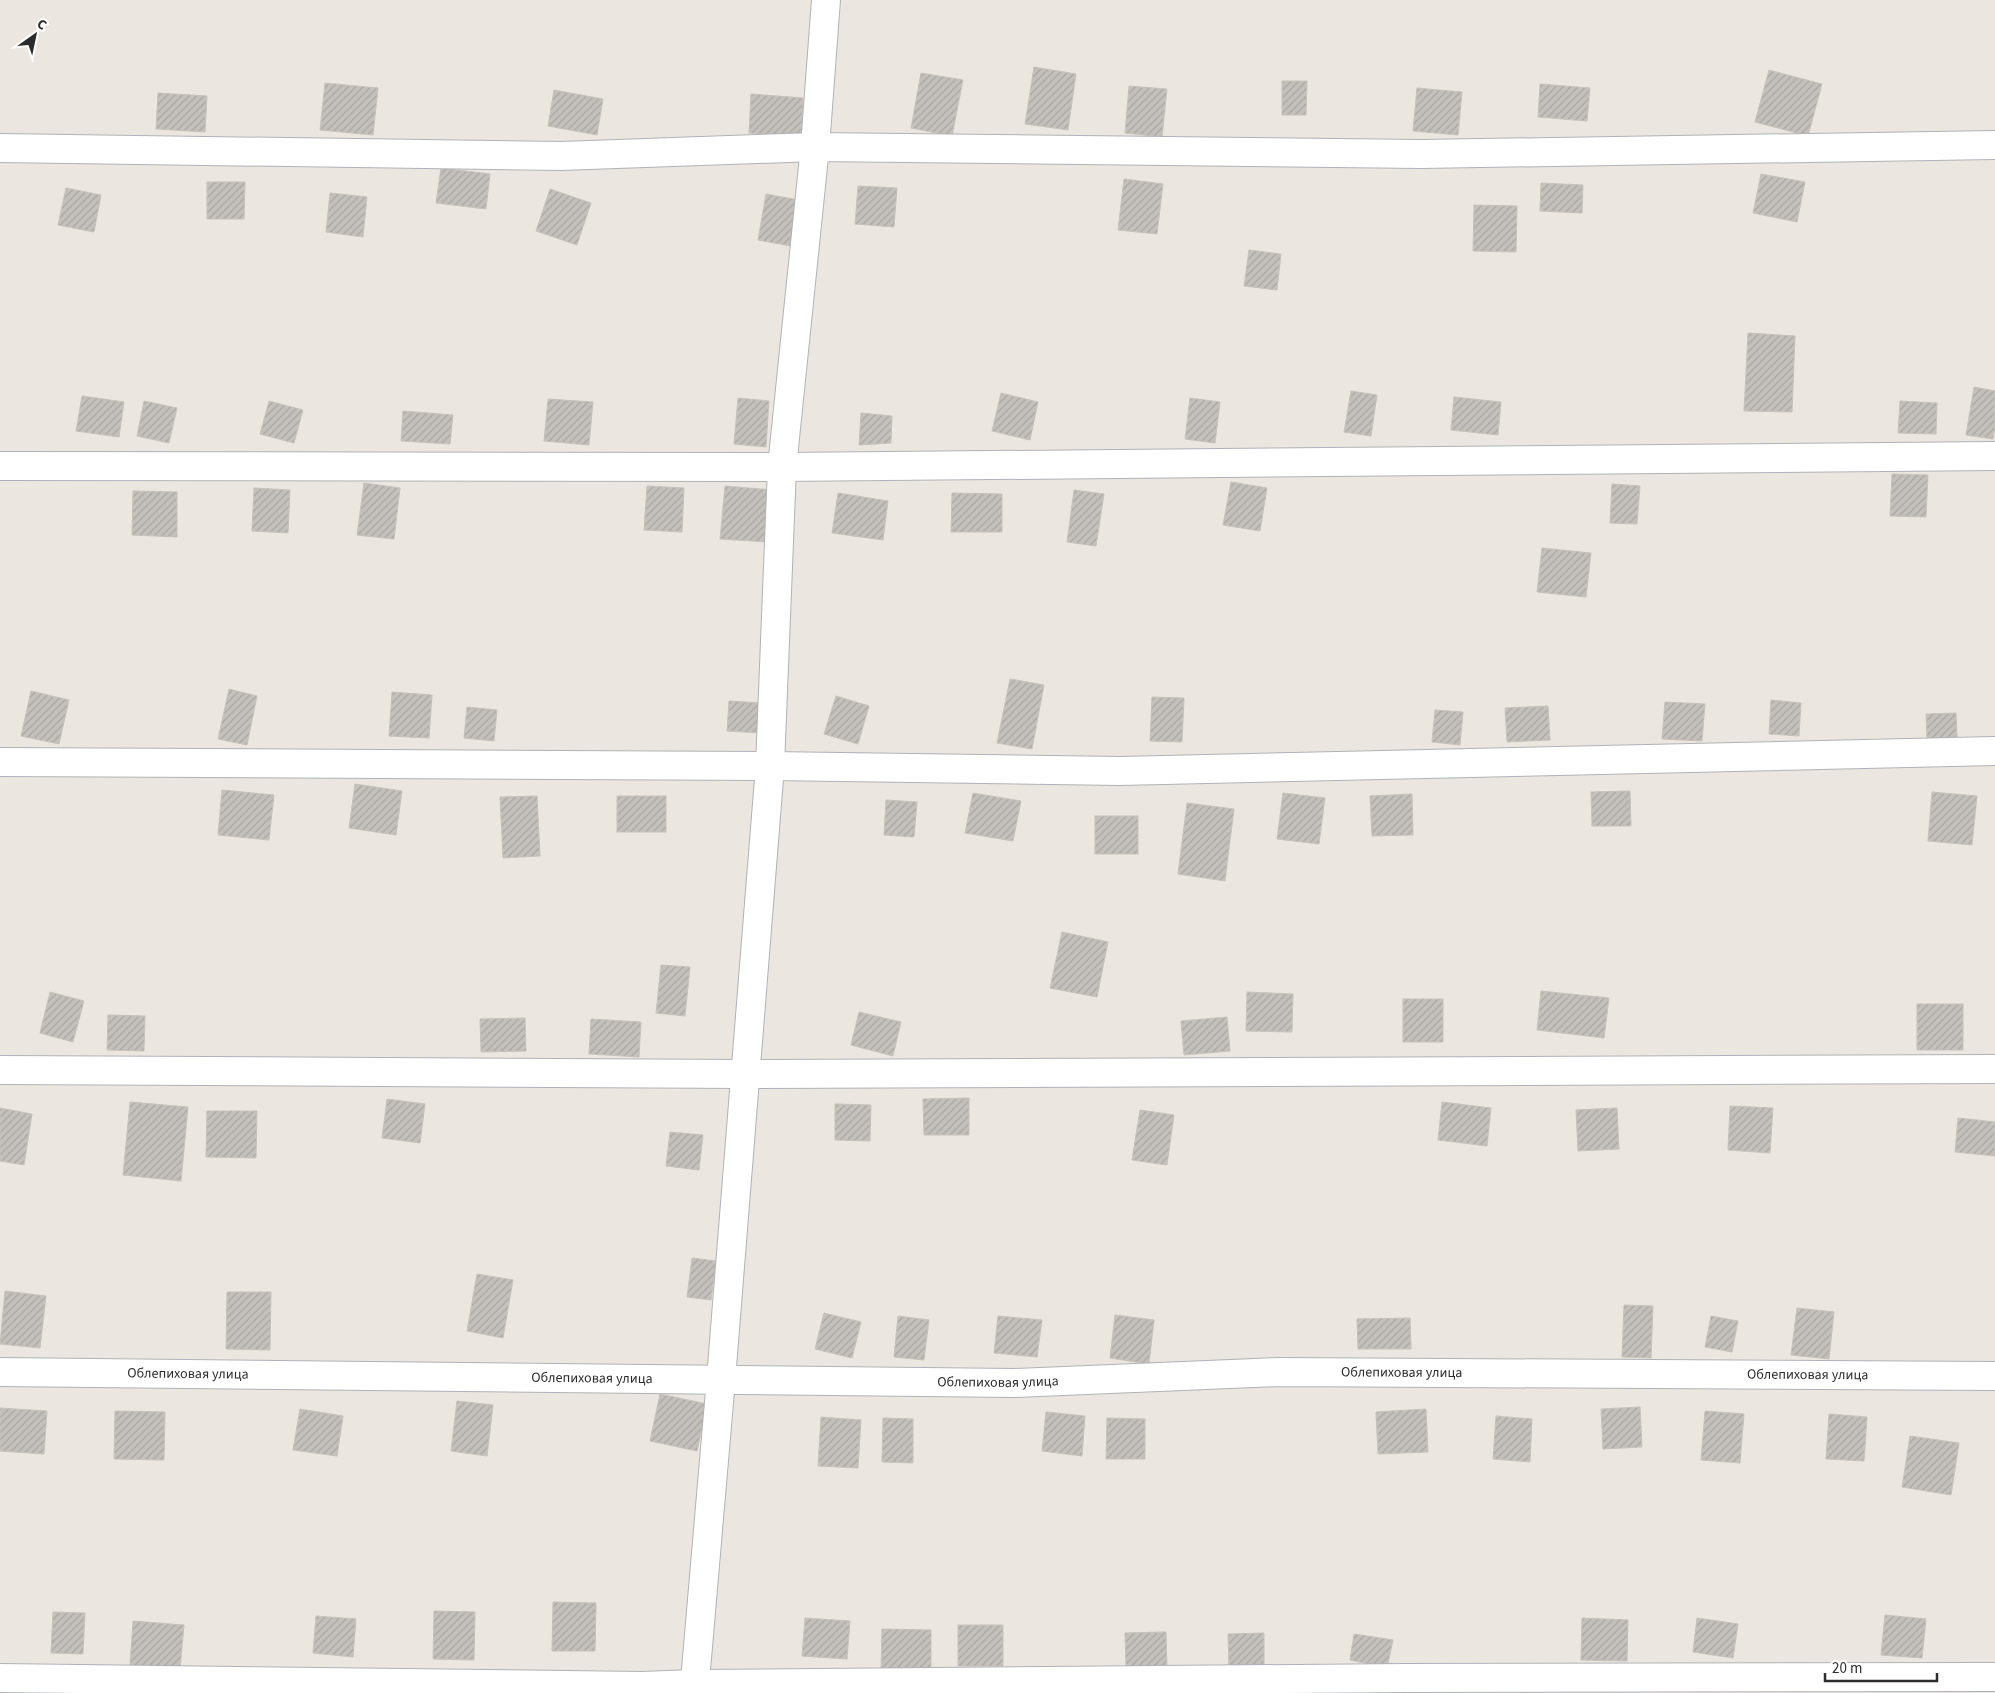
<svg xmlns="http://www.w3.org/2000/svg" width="1995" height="1693" viewBox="0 0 1995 1693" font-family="'Source Sans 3',sans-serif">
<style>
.building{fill:url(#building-hatch);stroke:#c7c2b9}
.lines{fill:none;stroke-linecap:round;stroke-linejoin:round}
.street-casing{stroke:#b0b2ba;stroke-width:30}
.street{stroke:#fff;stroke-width:28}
.labels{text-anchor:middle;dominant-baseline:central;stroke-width:4;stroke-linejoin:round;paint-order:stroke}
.street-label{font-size:14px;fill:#2c2c2c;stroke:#fff}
</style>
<defs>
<pattern id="building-hatch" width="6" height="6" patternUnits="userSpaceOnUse" patternTransform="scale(1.25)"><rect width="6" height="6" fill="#c4c0bc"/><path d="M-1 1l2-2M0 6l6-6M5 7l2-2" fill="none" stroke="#a9a5a2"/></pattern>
</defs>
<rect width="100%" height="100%" fill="#ece6e0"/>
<g class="building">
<polygon points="1034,67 1076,74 1068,130 1025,124"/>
<polygon points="1769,70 1822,84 1808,136 1755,122"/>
<polygon points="921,73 963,80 952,136 911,128"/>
<polygon points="1282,81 1307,81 1306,115 1282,115"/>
<polygon points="325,83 378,88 373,135 320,130"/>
<polygon points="1540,84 1590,88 1587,121 1538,117"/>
<polygon points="1129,86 1167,89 1162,137 1125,133"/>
<polygon points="1417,88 1462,92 1458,135 1413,131"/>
<polygon points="554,90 603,99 597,135 548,126"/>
<polygon points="158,93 207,96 205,132 156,129"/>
<polygon points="751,94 803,98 801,137 749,133"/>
<polygon points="441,168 490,174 486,209 436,203"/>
<polygon points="1761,174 1805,182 1797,222 1753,213"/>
<polygon points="1124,179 1163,184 1157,234 1118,230"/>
<polygon points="207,182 245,182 244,219 207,219"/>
<polygon points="1541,183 1583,185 1582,213 1540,211"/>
<polygon points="858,186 897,188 894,227 855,224"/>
<polygon points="66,188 101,195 94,232 58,225"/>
<polygon points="550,189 591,203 577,245 536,231"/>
<polygon points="330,193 367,197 363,237 326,232"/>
<polygon points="766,194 804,201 796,247 758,240"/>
<polygon points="1474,205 1517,206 1516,252 1473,251"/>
<polygon points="1249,250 1281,254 1277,290 1244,286"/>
<polygon points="1748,333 1795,336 1792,412 1744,411"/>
<polygon points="1974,387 1995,391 1995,426 1993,439 1966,435"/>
<polygon points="1351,391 1377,395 1371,436 1344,432"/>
<polygon points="1001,393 1038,402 1030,440 992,431"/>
<polygon points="82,396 124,402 119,437 76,431"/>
<polygon points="1454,397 1501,402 1498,435 1451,430"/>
<polygon points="738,398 769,401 766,447 734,444"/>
<polygon points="1190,398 1220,402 1215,443 1185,439"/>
<polygon points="548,399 593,402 589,445 544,441"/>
<polygon points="144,401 177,408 169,443 137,436"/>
<polygon points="269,401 303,410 294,443 260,434"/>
<polygon points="1900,401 1937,403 1936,434 1898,433"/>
<polygon points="403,411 453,415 450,444 401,441"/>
<polygon points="861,413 892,416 891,443 859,445"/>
<polygon points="1892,474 1928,475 1926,517 1890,516"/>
<polygon points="1231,482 1267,488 1260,531 1223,525"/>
<polygon points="364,483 400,488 394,539 357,535"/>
<polygon points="1612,484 1640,486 1637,524 1610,523"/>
<polygon points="647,486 684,488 682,532 644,530"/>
<polygon points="725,486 773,490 768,542 720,539"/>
<polygon points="254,488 290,490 288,533 252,531"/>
<polygon points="1074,490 1104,494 1096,546 1067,542"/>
<polygon points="133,491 177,492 177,537 132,535"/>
<polygon points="838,493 888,501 883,540 832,533"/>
<polygon points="952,493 1002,494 1002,532 951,532"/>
<polygon points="1542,548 1591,553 1586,597 1537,592"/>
<polygon points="1010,679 1044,685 1032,749 997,743"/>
<polygon points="229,689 257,696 247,745 218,739"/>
<polygon points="31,691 69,700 59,744 21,736"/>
<polygon points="392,692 432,695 429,738 389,736"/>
<polygon points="836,696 869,706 858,744 824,734"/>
<polygon points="1152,697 1184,698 1182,742 1150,741"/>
<polygon points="1771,700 1801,703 1799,736 1769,734"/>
<polygon points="729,701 763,703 761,733 727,731"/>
<polygon points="1665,702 1705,704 1702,741 1662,739"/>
<polygon points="1548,706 1550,740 1507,742 1505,708"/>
<polygon points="467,707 497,710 494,741 464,738"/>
<polygon points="1435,710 1463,712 1460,745 1432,742"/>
<polygon points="1956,713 1957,737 1927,738 1926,714"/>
<polygon points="355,784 402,791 396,835 349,828"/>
<polygon points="222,790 274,795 269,840 218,835"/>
<polygon points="1630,791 1631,826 1592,826 1591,792"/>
<polygon points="1932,792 1977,796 1972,845 1928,841"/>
<polygon points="973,793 1021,801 1013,841 965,833"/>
<polygon points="1283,793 1325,798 1319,844 1277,839"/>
<polygon points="1412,794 1413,835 1372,836 1370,796"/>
<polygon points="537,796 540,856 503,858 500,797"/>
<rect x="617" y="796" width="49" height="36"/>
<polygon points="886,800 917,802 914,837 884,835"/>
<polygon points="1187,803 1234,809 1225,881 1178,874"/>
<rect x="1095" y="816" width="43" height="38"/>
<polygon points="1062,932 1108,942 1097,997 1050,988"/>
<polygon points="661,965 690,967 685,1016 656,1013"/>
<polygon points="1541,991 1609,998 1604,1038 1537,1030"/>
<polygon points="50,992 84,1001 73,1042 40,1033"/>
<polygon points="1247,992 1293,994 1292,1032 1246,1031"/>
<rect x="1403" y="999" width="40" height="43"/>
<rect x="1917" y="1004" width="46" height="46"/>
<polygon points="859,1012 901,1022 893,1056 851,1045"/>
<polygon points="108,1015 145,1016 144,1051 107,1050"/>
<polygon points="1227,1017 1230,1051 1184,1055 1181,1021"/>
<polygon points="525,1018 526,1051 481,1052 480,1019"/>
<polygon points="591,1019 641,1022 639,1057 589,1054"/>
<polygon points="969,1098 969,1135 924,1135 923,1099"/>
<polygon points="387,1099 425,1104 420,1143 382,1138"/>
<polygon points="130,1102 188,1107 181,1181 123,1175"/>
<polygon points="1442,1102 1491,1108 1487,1146 1438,1140"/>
<polygon points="835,1104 871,1105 870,1141 835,1140"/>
<polygon points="1730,1106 1773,1108 1770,1153 1728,1150"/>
<polygon points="0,1108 32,1114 24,1165 0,1161"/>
<polygon points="1617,1108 1619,1149 1578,1151 1576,1110"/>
<polygon points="1140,1110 1174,1115 1167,1165 1132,1160"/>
<polygon points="207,1111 257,1111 256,1158 206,1157"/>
<polygon points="1958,1118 1995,1122 1995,1156 1955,1152"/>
<polygon points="670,1132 703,1135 699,1170 666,1166"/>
<polygon points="692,1258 716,1261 711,1300 687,1297"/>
<polygon points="477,1274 513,1280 503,1338 467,1331"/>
<polygon points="5,1291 46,1296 40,1348 0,1344"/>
<polygon points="227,1292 271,1292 270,1350 226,1349"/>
<polygon points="1624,1305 1653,1306 1651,1358 1622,1357"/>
<polygon points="1797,1308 1834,1312 1829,1359 1791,1355"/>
<polygon points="824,1313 861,1322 852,1358 815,1349"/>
<polygon points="1115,1315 1154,1320 1149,1364 1110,1358"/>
<polygon points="898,1316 929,1320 924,1360 894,1357"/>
<polygon points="998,1316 1042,1320 1037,1357 994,1353"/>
<polygon points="1711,1316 1738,1321 1732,1352 1705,1347"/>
<polygon points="1410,1318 1411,1349 1358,1349 1357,1319"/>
<polygon points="660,1394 707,1404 697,1451 650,1441"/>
<polygon points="457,1401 493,1405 487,1456 451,1451"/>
<polygon points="1640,1407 1642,1447 1603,1449 1601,1409"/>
<polygon points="0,1408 47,1411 44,1454 0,1451"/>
<polygon points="300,1409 343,1416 337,1456 293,1450"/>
<polygon points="1426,1409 1428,1452 1378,1454 1376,1412"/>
<polygon points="115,1411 165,1412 164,1460 114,1459"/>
<polygon points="1705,1411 1744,1414 1740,1463 1701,1460"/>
<polygon points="1046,1412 1085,1416 1082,1456 1042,1451"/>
<polygon points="1829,1414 1867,1417 1864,1461 1826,1459"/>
<polygon points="1496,1416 1532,1419 1530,1462 1493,1459"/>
<polygon points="821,1417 861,1420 858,1468 818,1466"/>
<polygon points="883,1418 913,1419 913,1463 882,1462"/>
<polygon points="1107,1418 1145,1419 1145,1459 1106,1459"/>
<polygon points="1910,1436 1959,1443 1951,1495 1902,1487"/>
<polygon points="553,1602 596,1603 595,1651 552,1651"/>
<polygon points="434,1611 475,1612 474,1660 433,1659"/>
<polygon points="53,1612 85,1613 83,1654 51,1653"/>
<polygon points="1885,1615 1926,1619 1922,1658 1881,1655"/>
<polygon points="316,1616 356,1619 353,1657 313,1653"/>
<polygon points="805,1618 850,1621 847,1659 802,1656"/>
<polygon points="1582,1618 1628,1620 1627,1661 1581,1660"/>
<polygon points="1697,1618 1738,1624 1733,1658 1693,1652"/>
<polygon points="133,1621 184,1625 180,1669 130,1665"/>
<rect x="958" y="1625" width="45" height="41"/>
<polygon points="882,1629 931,1630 931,1672 881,1671"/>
<polygon points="1166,1632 1167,1667 1126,1668 1125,1633"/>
<polygon points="1264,1633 1264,1669 1229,1670 1228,1634"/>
<polygon points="1354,1634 1393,1640 1387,1668 1350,1660"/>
</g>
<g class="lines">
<g class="street-casing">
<g id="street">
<polyline points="0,148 561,156 815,147 1421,154 1995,145"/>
<polyline points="0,466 782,467 1995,456"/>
<polyline points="0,762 770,766 1120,771 1995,751"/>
<polyline points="0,1070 745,1074 1995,1069"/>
<path id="s1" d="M 0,1372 L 1014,1383 L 1279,1372 L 1995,1376"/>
<polyline points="0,1678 642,1686 694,1684 1405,1678 1995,1677"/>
<polyline points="694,1693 721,1379 770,766 782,467 815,147 826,0"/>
</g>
</g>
<use href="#street" class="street"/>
</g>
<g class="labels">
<g class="street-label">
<text stroke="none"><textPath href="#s1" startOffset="1402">Облепиховая улица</textPath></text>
<text stroke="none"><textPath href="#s1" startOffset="188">Облепиховая улица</textPath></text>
<text stroke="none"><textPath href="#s1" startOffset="1808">Облепиховая улица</textPath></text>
<text stroke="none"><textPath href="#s1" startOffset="592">Облепиховая улица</textPath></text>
<text stroke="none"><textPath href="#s1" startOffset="998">Облепиховая улица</textPath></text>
</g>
</g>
<g transform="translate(35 35) rotate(33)" stroke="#ffffff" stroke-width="4" paint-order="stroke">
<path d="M0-4L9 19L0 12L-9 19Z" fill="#2c2c2c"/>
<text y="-8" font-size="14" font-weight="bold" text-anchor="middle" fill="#2c2c2c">С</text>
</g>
<path d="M1825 1673v8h112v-8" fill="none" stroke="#2c2c2c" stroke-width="2.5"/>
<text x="1832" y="1673" font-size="15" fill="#2c2c2c" stroke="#ffffff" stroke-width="4" paint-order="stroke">20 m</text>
</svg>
